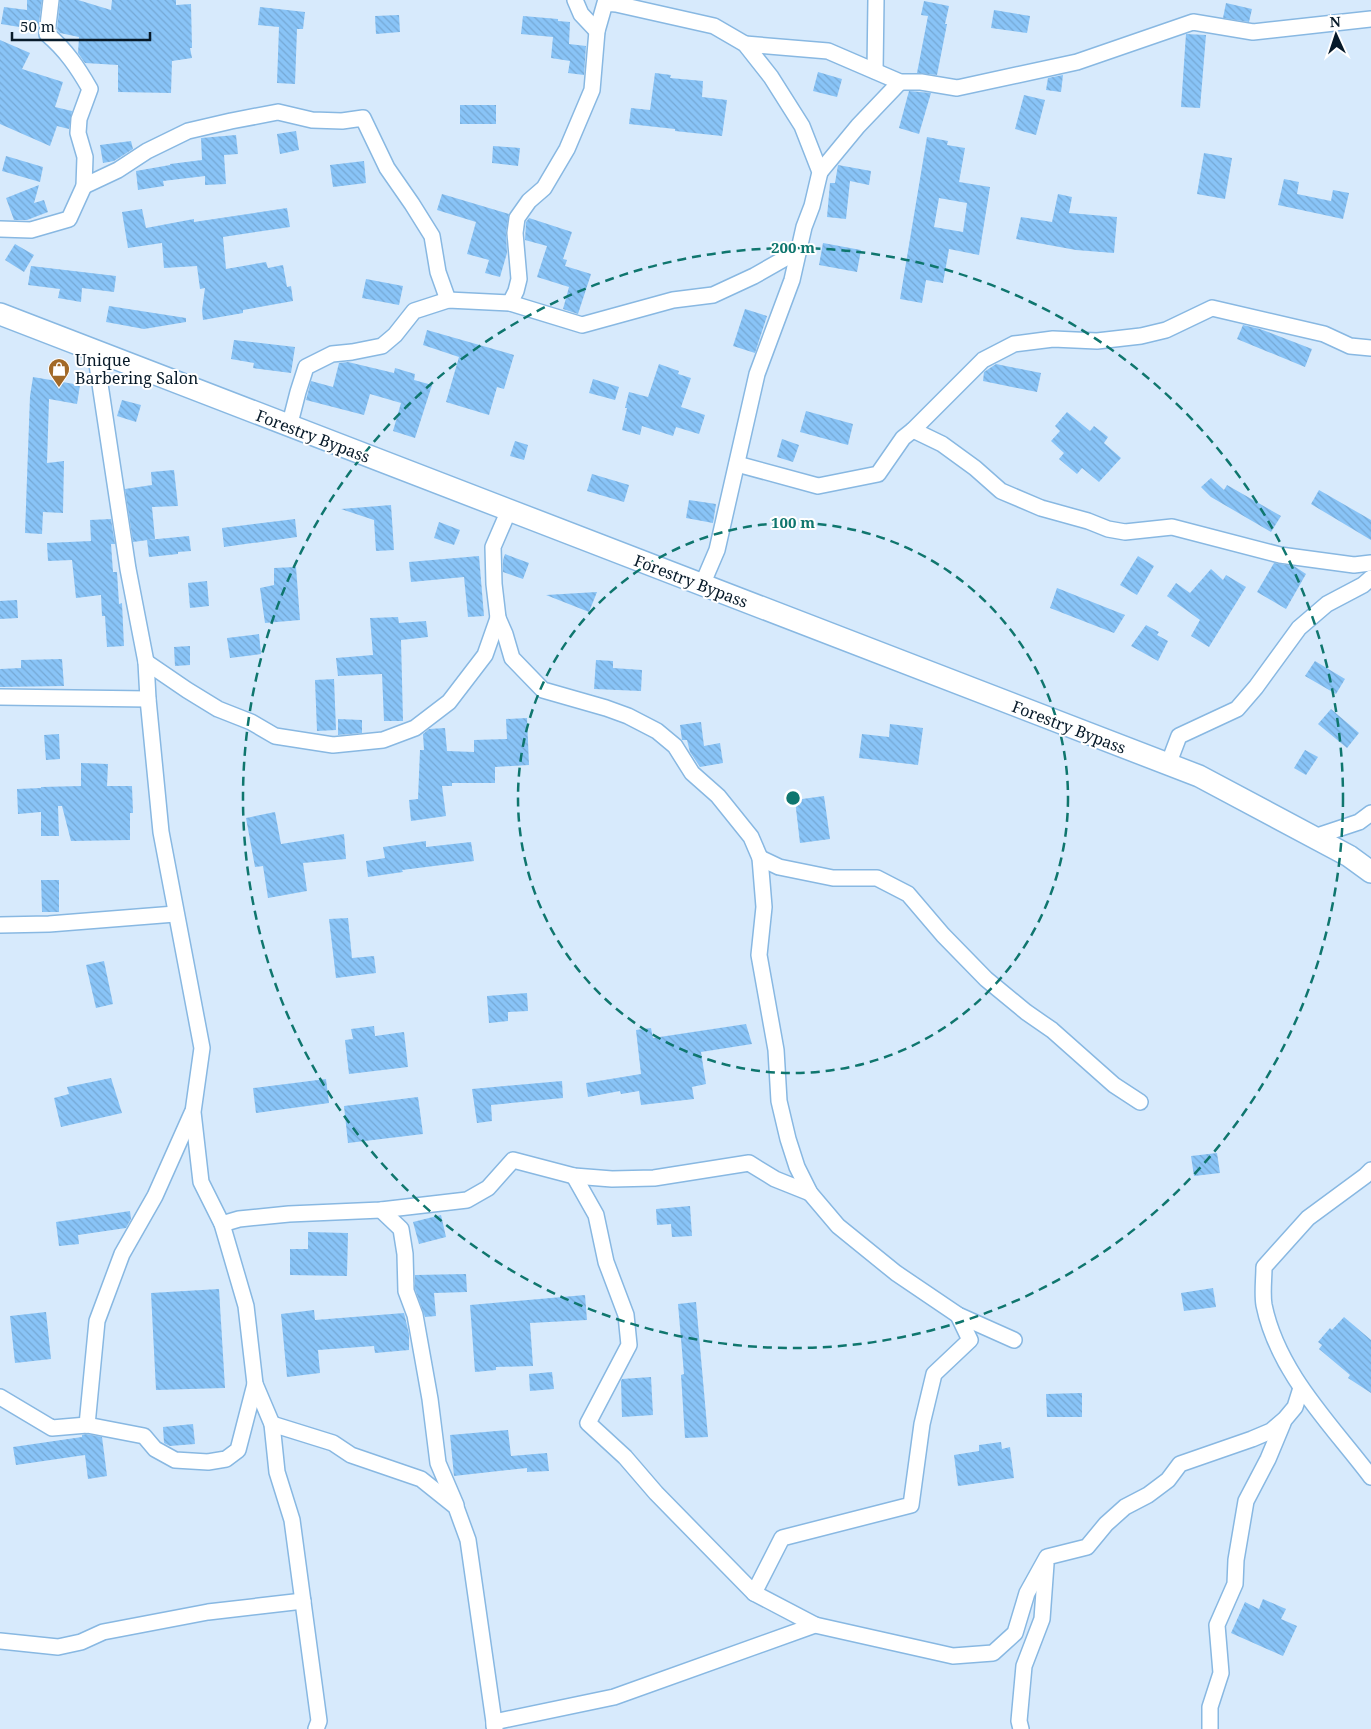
<svg xmlns="http://www.w3.org/2000/svg" width="1371" height="1729" viewBox="0 0 1371 1729" font-family="'Noto Serif',serif">
<style>
.building{fill:url(#building-back-hatch);fill-rule:evenodd}
.lines{fill:none;stroke-linecap:round;stroke-linejoin:round}
.street-casing{stroke:#88b8e2;stroke-width:18}
.secondary-casing{stroke:#88b8e2;stroke-width:24}
.street{stroke:#fff;stroke-width:15}
.secondary{stroke:#fff;stroke-width:21}
.ring{fill:none;stroke:#0f766e;stroke-width:2.5;stroke-dasharray:9 6}
.labels{text-anchor:middle;dominant-baseline:central;stroke-width:4;stroke-linejoin:round;paint-order:stroke}
.poi-label{font-size:16px;fill:#071a29;stroke:#fff;text-anchor:start}
.street-label{font-size:16px;fill:#071a29;stroke:#fff}
.centre{fill:#0f766e;stroke:#fff;stroke-width:2.5}
.ring-label{font-size:15px;text-anchor:middle;font-weight:bold;fill:#0f766e;stroke:#fff;stroke-width:4;stroke-linejoin:round;paint-order:stroke}
</style>
<defs>
<pattern id="building-back-hatch" width="6" height="6" patternUnits="userSpaceOnUse" patternTransform="scale(1.25)"><rect width="6" height="6" fill="#89c4f7"/><path d="M-1 5l2 2M0 0l6 6M5-1l2 2" fill="none" stroke="#75a8d4"/></pattern>
</defs>
<rect width="100%" height="100%" fill="#d7eafc"/>
<g class="building">
<polygon points="27,0 42,0 38,30 1,24 4,7 27,10"/>
<polygon points="60,0 78,0 111,10 112,0 176,0 176,5 191,4 192,48 190,48 192,58 172,61 171,93 118,92 118,65 85,63 78,53 79,37 60,33 57,30"/>
<polygon points="924,1 949,6 945,24 947,24 937,75 917,73 928,16 921,15"/>
<polygon points="1226,3 1252,9 1249,22 1223,18"/>
<polygon points="260,7 305,12 303,29 297,29 295,84 277,83 279,27 258,25"/>
<polygon points="994,10 1030,16 1027,33 991,28"/>
<polygon points="399,15 400,32 376,34 375,16"/>
<polygon points="523,16 558,19 558,21 570,22 569,44 586,46 584,75 568,73 570,61 551,58 553,37 521,34"/>
<polygon points="1186,34 1206,35 1200,108 1181,107"/>
<polygon points="0,40 30,53 22,69 63,82 55,107 72,111 69,129 57,126 50,146 0,124"/>
<polygon points="818,72 842,79 837,97 813,91"/>
<polygon points="655,73 671,75 670,78 703,81 702,97 727,100 722,136 675,131 675,129 629,124 631,108 650,110"/>
<polygon points="1063,75 1061,92 1046,90 1048,78"/>
<polygon points="909,91 931,93 919,134 899,128"/>
<polygon points="1024,95 1045,100 1036,135 1015,129"/>
<rect x="460" y="105" width="36" height="19"/>
<polygon points="296,131 299,150 280,154 277,134"/>
<polygon points="236,135 238,154 224,155 226,184 205,185 205,176 163,181 164,186 138,190 136,171 170,165 170,164 202,160 201,138"/>
<path d="M 927,137 L 948,141 L 947,145 L 965,148 L 959,182 L 990,187 L 979,255 L 949,249 L 943,283 L 926,280 L 922,303 L 900,299 ZM 939,198 L 967,203 L 963,232 L 934,227 Z"/>
<polygon points="131,141 133,149 114,161 103,163 100,145"/>
<polygon points="493,146 520,148 518,166 492,163"/>
<polygon points="1204,153 1232,158 1225,199 1197,194"/>
<polygon points="6,156 43,167 40,182 2,171"/>
<polygon points="364,161 366,183 333,187 330,165"/>
<polygon points="838,165 871,171 869,185 850,181 846,219 827,217 830,183 835,183"/>
<polygon points="1284,179 1299,182 1297,194 1331,201 1333,190 1349,193 1343,219 1278,205"/>
<polygon points="39,185 34,203 44,200 48,212 27,220 14,220 6,198"/>
<polygon points="442,194 509,214 506,232 507,253 500,277 485,273 489,260 467,254 476,222 437,210"/>
<polygon points="1058,194 1072,197 1069,213 1117,217 1114,253 1076,250 1016,239 1021,217 1052,222"/>
<polygon points="287,208 290,227 223,237 226,269 266,262 268,268 283,265 287,287 291,286 293,301 243,310 243,313 203,320 202,310 205,288 200,289 197,266 164,268 162,243 128,248 122,212 142,209 146,228 194,219 194,222"/>
<polygon points="529,218 572,232 563,259 567,260 565,266 591,274 578,314 563,309 569,287 537,277 547,246 525,240 526,222"/>
<polygon points="823,243 861,250 857,272 819,265"/>
<polygon points="15,244 34,255 24,272 5,260"/>
<polygon points="31,266 116,276 114,292 82,288 81,302 58,298 60,289 28,285"/>
<polygon points="366,279 403,286 399,305 362,298"/>
<polygon points="109,306 186,318 186,322 144,329 106,322"/>
<polygon points="745,309 767,316 755,353 733,346"/>
<polygon points="1243,325 1260,329 1312,349 1305,367 1237,339"/>
<polygon points="427,330 514,355 504,389 497,387 489,415 446,402 459,357 423,345"/>
<polygon points="234,340 295,347 291,373 253,368 254,363 231,359"/>
<polygon points="348,362 394,373 395,368 415,374 414,380 432,385 415,438 393,431 401,403 370,394 364,415 306,400 311,381 333,387 339,363"/>
<polygon points="659,364 679,371 678,374 691,378 681,407 705,415 699,434 676,427 673,436 642,426 640,435 622,430 627,408 625,408 629,392 648,397"/>
<polygon points="996,364 1041,373 1037,392 983,381 984,372"/>
<polygon points="33,377 80,385 77,404 49,399 47,463 64,461 63,513 43,512 42,534 25,533 30,396"/>
<polygon points="593,379 619,387 615,400 589,393"/>
<polygon points="122,400 141,405 136,422 117,416"/>
<polygon points="806,411 853,424 848,445 800,432"/>
<polygon points="1067,412 1090,431 1094,426 1108,437 1104,443 1121,458 1099,482 1082,468 1077,474 1059,459 1064,453 1051,441 1060,431 1055,426"/>
<polygon points="782,439 799,445 793,462 777,457"/>
<polygon points="515,441 528,445 524,460 510,456"/>
<polygon points="174,470 178,506 152,507 155,539 133,542 125,489 152,485 151,472"/>
<polygon points="592,474 629,485 624,502 587,491"/>
<polygon points="1211,478 1224,490 1227,485 1281,516 1271,532 1211,497 1201,487"/>
<polygon points="1319,490 1371,520 1371,540 1311,504"/>
<polygon points="689,500 716,504 713,523 686,518"/>
<polygon points="391,505 394,550 376,551 374,520 341,509"/>
<polygon points="111,519 115,544 111,544 113,572 117,572 119,604 122,603 124,646 107,647 105,616 102,616 101,595 76,598 72,560 48,561 47,543 91,541 90,520"/>
<polygon points="295,519 297,537 224,547 222,528"/>
<polygon points="439,522 460,530 454,545 434,538"/>
<polygon points="189,536 191,551 178,552 178,554 149,557 147,540"/>
<polygon points="505,554 529,563 523,579 503,572 503,560"/>
<polygon points="479,556 484,616 468,617 464,577 411,582 409,562"/>
<polygon points="1138,556 1154,566 1137,595 1120,585"/>
<polygon points="1274,563 1294,566 1306,574 1286,609 1257,592"/>
<polygon points="296,567 300,620 265,623 260,588 274,585 274,568"/>
<polygon points="1211,569 1223,580 1226,575 1246,587 1209,647 1191,636 1200,620 1167,596 1176,583 1190,593"/>
<polygon points="207,581 209,606 190,608 188,583"/>
<polygon points="1057,588 1125,615 1114,633 1050,608"/>
<polygon points="597,592 589,612 546,595"/>
<polygon points="17,600 18,618 0,619 0,601"/>
<polygon points="398,617 399,623 426,621 428,637 401,640 403,721 384,721 382,674 338,676 336,658 373,655 370,618"/>
<polygon points="1146,625 1159,632 1157,635 1168,641 1158,661 1131,646"/>
<polygon points="259,634 261,654 230,658 227,638"/>
<polygon points="190,646 190,665 175,666 174,647"/>
<polygon points="62,659 64,686 0,687 0,669 21,668 21,660"/>
<polygon points="596,660 613,661 613,668 642,670 641,691 594,689"/>
<polygon points="1315,661 1345,679 1336,694 1305,676"/>
<polygon points="334,679 336,730 317,731 315,680"/>
<polygon points="1331,709 1359,733 1347,748 1318,724"/>
<polygon points="527,718 529,765 495,767 495,783 452,783 452,786 442,786 446,816 411,821 409,800 418,799 420,750 424,750 423,734 429,729 445,728 447,751 474,752 474,740 507,739 506,719"/>
<polygon points="338,719 362,720 362,733 338,735"/>
<polygon points="701,722 704,746 720,743 723,763 700,767 690,752 687,740 682,740 680,725"/>
<polygon points="890,724 923,728 918,765 859,758 862,734 889,737"/>
<polygon points="59,734 60,759 46,760 44,735"/>
<polygon points="1305,750 1318,757 1306,775 1294,768"/>
<polygon points="81,763 108,764 107,786 132,786 133,813 130,813 130,840 71,841 62,806 58,806 59,836 41,836 41,812 18,814 17,789 41,788 41,787 81,786"/>
<polygon points="824,796 830,839 800,843 795,800"/>
<polygon points="275,812 281,844 344,834 346,859 303,863 307,891 268,898 263,866 255,867 246,818"/>
<polygon points="426,841 426,847 471,842 474,861 402,870 403,872 368,877 366,861 385,858 383,847"/>
<polygon points="41,880 59,880 59,912 42,912"/>
<polygon points="348,918 352,958 374,956 376,973 336,978 329,919"/>
<polygon points="104,961 113,1004 96,1008 86,965"/>
<polygon points="527,993 528,1011 508,1012 508,1021 489,1023 487,996"/>
<polygon points="746,1024 752,1044 701,1052 706,1084 692,1087 694,1099 641,1105 639,1091 621,1094 620,1091 588,1097 586,1083 641,1074 636,1030 651,1028 653,1038"/>
<polygon points="374,1026 375,1036 404,1032 408,1067 349,1074 345,1040 353,1039 351,1029"/>
<polygon points="111,1078 122,1113 61,1127 54,1098 69,1094 67,1087"/>
<polygon points="326,1079 329,1103 256,1113 253,1088"/>
<polygon points="562,1081 563,1098 491,1105 492,1121 477,1123 472,1089"/>
<polygon points="418,1097 423,1134 348,1143 344,1106"/>
<polygon points="1217,1153 1220,1173 1194,1176 1191,1156"/>
<polygon points="690,1206 692,1236 672,1237 671,1224 657,1225 656,1209"/>
<polygon points="130,1211 131,1219 126,1228 78,1235 79,1244 59,1246 56,1222"/>
<polygon points="441,1215 446,1237 419,1244 413,1222"/>
<polygon points="308,1232 348,1233 347,1276 290,1275 290,1249 308,1249"/>
<polygon points="466,1274 467,1292 434,1293 436,1316 425,1317 415,1289 415,1275"/>
<polygon points="1213,1288 1216,1307 1184,1311 1181,1293"/>
<polygon points="219,1289 225,1388 156,1390 151,1293"/>
<polygon points="585,1295 587,1320 530,1323 533,1366 496,1367 496,1370 475,1372 470,1305"/>
<polygon points="696,1302 708,1437 685,1438 681,1375 684,1374 678,1304"/>
<polygon points="314,1310 315,1320 404,1313 409,1334 409,1350 375,1353 374,1346 318,1350 320,1373 287,1377 281,1314"/>
<polygon points="46,1312 51,1359 15,1363 10,1316"/>
<polygon points="1344,1317 1371,1340 1371,1393 1348,1378 1350,1375 1319,1349 1322,1345 1318,1342 1330,1328 1332,1330"/>
<polygon points="552,1372 554,1389 530,1391 529,1374"/>
<polygon points="651,1377 653,1415 622,1417 621,1381 622,1379"/>
<polygon points="1082,1393 1082,1417 1047,1417 1046,1394"/>
<polygon points="193,1424 195,1444 170,1446 164,1443 163,1427"/>
<polygon points="508,1430 511,1456 547,1453 549,1471 527,1472 527,1468 454,1476 450,1435"/>
<polygon points="86,1434 102,1437 107,1476 88,1479 85,1455 16,1465 13,1447 82,1437 82,1435"/>
<polygon points="1001,1442 1002,1449 1010,1447 1014,1478 958,1486 954,1455 979,1451 979,1445"/>
<polygon points="1263,1599 1286,1609 1281,1619 1297,1626 1283,1656 1231,1633 1245,1602 1259,1609"/>
</g>
<g class="lines">
<g class="street-casing">
<g id="street">
<polyline points="575,0 581,14 597,31"/>
<polyline points="745,44 828,51 900,82 921,82 957,88 1077,62 1193,22 1253,32 1371,19"/>
<polyline points="875,71 876,0"/>
<polyline points="820,172 858,126 900,82"/>
<polyline points="84,186 118,170 147,151 188,131 231,121 278,112 312,120 342,121 363,118 387,168 412,204 432,236 438,272 448,300"/>
<path d="M 0,229 L 31,230 L 69,219 L 84,186 L 85,157 L 78,133 L 79,119 L 90,89 C 78,68 66,50 47,34 L 51,0"/>
<polyline points="510,303 516,291 519,279 515,233 517,218 529,201 544,188 567,149 592,90 597,31 605,3 616,4 714,26 745,44 771,77 802,126 820,172 812,206 804,227 792,280 757,374 717,550 702,585"/>
<polyline points="95,351 128,569 146,662 148,699 161,832 202,1048 193,1112 201,1182 222,1224 246,1306 255,1384 272,1424 277,1472 292,1520 319,1721 316,1729"/>
<polyline points="289,427 298,392 306,367 332,354 352,352 382,346 395,335 414,311 448,300 510,303 582,325 673,300 713,295 754,276 798,251"/>
<polyline points="913,430 942,444 975,468 1001,491 1041,508 1088,521 1108,529 1125,532 1172,527 1280,555 1354,565 1371,563"/>
<polyline points="737,464 818,486 878,474 903,438 913,430 983,360 1014,344 1053,339 1097,341 1141,336 1166,330 1212,308 1324,334 1350,346 1371,348"/>
<polyline points="509,510 493,547 494,584 498,618 505,634 512,658 543,690 606,708 628,716 657,731 675,746 692,773 718,796 751,837 760,858 764,907 759,955 776,1050 779,1101 788,1139 797,1167 810,1193 838,1226 896,1273 958,1315 1014,1340"/>
<polyline points="146,662 187,690 218,709 251,722 275,736 333,745 383,740 415,728 449,702 485,655 498,618"/>
<polyline points="0,697 148,699"/>
<polyline points="1168,765 1179,736 1237,709 1256,687 1299,628 1327,604 1363,585 1371,578"/>
<polyline points="1314,837 1359,822 1371,813"/>
<polyline points="760,858 779,867 833,878 877,878 908,894 943,935 986,979 1026,1012 1052,1030 1114,1085 1140,1102"/>
<polyline points="0,925 49,924 175,914"/>
<path d="M 1371,1170 L 1365,1176 L 1308,1218 L 1264,1267 C 1264,1279 1262,1293 1264,1305 C 1278,1373 1331,1424 1371,1477"/>
<polyline points="574,1176 596,1215 606,1262 626,1315 629,1345 588,1423 625,1457 656,1493 754,1593 815,1625"/>
<polyline points="381,1210 401,1229 405,1254 406,1291 415,1315 430,1399 438,1463 456,1505"/>
<polyline points="222,1224 239,1219 289,1214 381,1210 467,1200 488,1188 513,1160 574,1176 612,1179 654,1178 749,1163 775,1179 810,1193"/>
<polyline points="0,1397 52,1428 87,1425 144,1436 155,1449 175,1460 208,1462 226,1459 238,1450 255,1384"/>
<polyline points="272,1424 333,1443 351,1455 421,1479 456,1507 468,1540 495,1729"/>
<polyline points="87,1425 97,1321 122,1254 155,1196 192,1113"/>
<polyline points="754,1593 782,1538 911,1505 922,1424 934,1374 970,1340 958,1315"/>
<polyline points="0,1641 58,1647 81,1642 103,1632 208,1612 303,1601"/>
<polyline points="494,1726 494,1722 614,1697 815,1625 953,1656 993,1653 1015,1633 1027,1593 1047,1557 1087,1547 1106,1524 1125,1507 1148,1495 1168,1480 1180,1464 1252,1439 1271,1431 1285,1419 1295,1407 1301,1388"/>
<polyline points="1021,1729 1019,1721 1024,1666 1042,1619 1046,1564"/>
<polyline points="1210,1729 1210,1707 1221,1673 1217,1625 1235,1584 1236,1560 1246,1501 1268,1459 1283,1423"/>
</g>
</g>
<g class="secondary-casing">
<polyline id="secondary" points="0,314 1199,776 1349,856 1371,872"/>
</g>
<use href="#street" class="street"/>
<use href="#secondary" class="secondary"/>
</g>
<g class="ring">
<circle cx="793" cy="798" r="275"/>
<circle cx="793" cy="798" r="550"/>
</g>
<defs>
<g id="shop-pin" transform="scale(1.125)"><path d="M0 17L-7.5 6A9.5 9.5 0 1 1 7.5 6Z" fill="#a26927" stroke="#fff"/><path d="M-5-2.5h2.3a2.7 3.5 0 0 1 5.4 0H5L5.5 6h-11ZM-1.5-2.5h3a1.5 2.3 0 0 0-3 0Z" fill="#fff"/></g>
</defs>
<g fill-rule="evenodd">
<use href="#shop-pin" x="59" y="369"/>
</g>
<g class="labels">
<g class="poi-label">
<text x="75" y="360">Unique<tspan x="75" dy="18">Barbering Salon</tspan></text>
</g>
<g class="street-label">
<text transform="translate(313 436) rotate(21)">Forestry Bypass</text>
<text transform="translate(691 581) rotate(21)">Forestry Bypass</text>
<text transform="translate(1069 727) rotate(21)">Forestry Bypass</text>
</g>
</g>
<circle cx="793" cy="798" r="8" class="centre"/>
<g class="ring-label">
<text x="793" y="253">200 m</text>
<text x="793" y="528">100 m</text>
</g>
<g transform="translate(1336 35) rotate(357)" stroke="#ffffff" stroke-width="4" paint-order="stroke">
<path d="M0-4L9 19L0 12L-9 19Z" fill="#071a29"/>
<text y="-8" font-size="14" font-weight="bold" text-anchor="middle" fill="#071a29">N</text>
</g>
<path d="M12 32v8h138v-8" fill="none" stroke="#071a29" stroke-width="2.5"/>
<text x="20" y="32" font-size="15" fill="#071a29" stroke="#ffffff" stroke-width="4" paint-order="stroke">50 m</text>
</svg>
